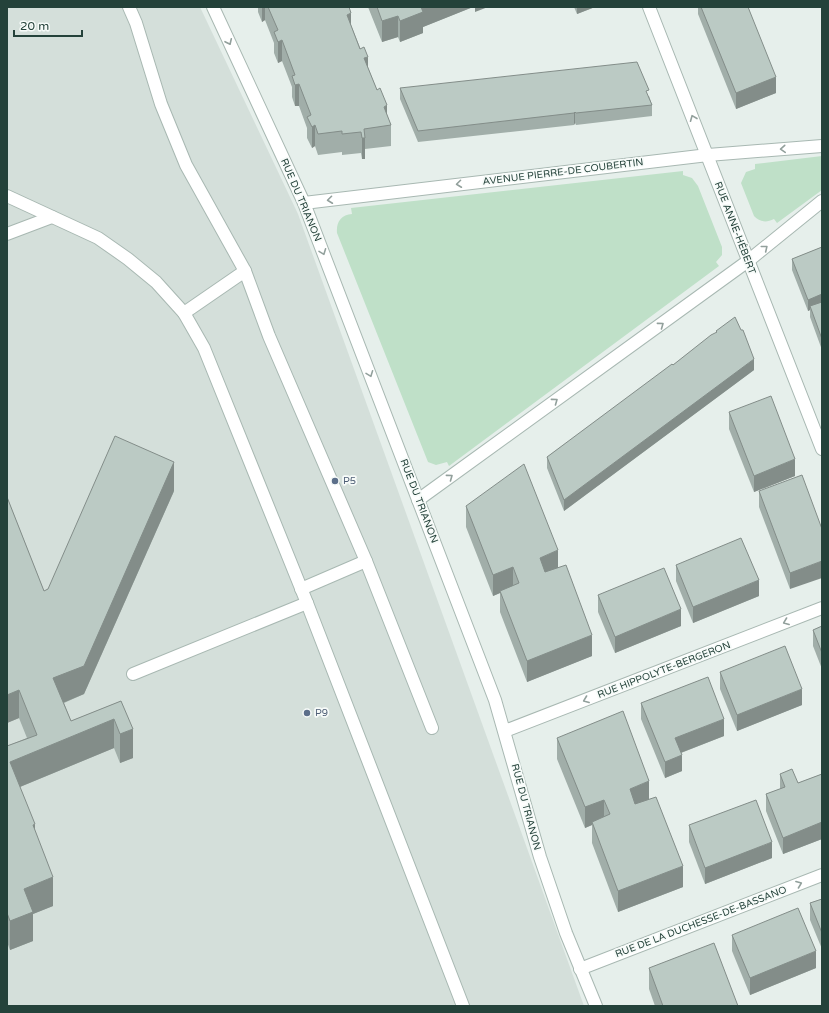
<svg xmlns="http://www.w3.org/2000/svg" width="829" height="1013" viewBox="0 0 829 1013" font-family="'Varela Round',sans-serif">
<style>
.built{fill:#d4dfda}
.green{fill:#bfe0c8}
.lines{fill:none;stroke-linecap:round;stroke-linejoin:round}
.minor-casing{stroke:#a8b8b2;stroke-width:14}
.minor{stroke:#fff;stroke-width:12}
.wall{fill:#a1aea9}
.shaded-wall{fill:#838d89}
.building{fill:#bbcac4;stroke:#838d89}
.oneway{stroke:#92a09c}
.service-dot{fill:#5c6f8a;stroke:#f7fbf9;stroke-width:1.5}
.labels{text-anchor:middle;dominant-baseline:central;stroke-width:3.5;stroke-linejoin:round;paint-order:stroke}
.street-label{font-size:10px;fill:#24423a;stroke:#f7fbf9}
.service-label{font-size:10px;fill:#4e5e75;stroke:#f7fbf9;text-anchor:start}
</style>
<rect width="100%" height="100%" fill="#e6efeb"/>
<polygon class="built" points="7,7 200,7 298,214 584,1006 7,1006"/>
<g class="green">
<path d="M 822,156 L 822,190 L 777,223 L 774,219 C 766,223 760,222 754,216 L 741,183 L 746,172 L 755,169 L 755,164 Z"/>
<path d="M 683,171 L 683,175 L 692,178 L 698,186 L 722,247 L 722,255 L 716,262 L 719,266 L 449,466 L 447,462 L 436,465 L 428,462 L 337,233 C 336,222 341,215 352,214 L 351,208 Z"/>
</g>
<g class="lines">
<g class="minor-casing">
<g id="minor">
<polyline points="129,7 136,23 161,104 186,165 245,271 184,313"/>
<polyline points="213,7 304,203 495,700 540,857 566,933 596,1006"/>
<polyline points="649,7 822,449"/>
<polyline points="7,196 98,238 128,259 156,282 184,313 204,348 307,603 463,1006"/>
<polyline points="304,203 708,155 822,146"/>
<polyline points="7,234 52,217"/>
<polyline points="245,271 269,336 366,561 432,728"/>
<polyline points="418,500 748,261 822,201"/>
<polyline points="301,589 366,561"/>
<polyline points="133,674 307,603"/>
<polyline points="505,731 822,608"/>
<polyline points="580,969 822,875"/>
</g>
</g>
<use href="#minor" class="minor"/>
</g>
<g class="wall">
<polygon points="258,7 349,7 351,25 391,125 391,146 365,149 365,159 362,159 361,153 342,155 342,152 318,155 315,146 312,148 307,138 307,128 299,106 295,106 292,97 292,87 282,61 278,63 274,53 274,43 265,20 262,22 258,12"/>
<polygon points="368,7 473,7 423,27 423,33 400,42 398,37 382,42"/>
<polygon points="574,7 595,7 577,14"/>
<polygon points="698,7 748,7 776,93 736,109 698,14"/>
<polygon points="400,88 649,96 652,105 652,116 576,125 575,123 574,125 418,142 400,99"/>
<polygon points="822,247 822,350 810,317 810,310 808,311 792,270 792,259"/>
<polygon points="716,331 754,370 564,511 547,468 547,457 673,365 716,333"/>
<polygon points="729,412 795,476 754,492 729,429"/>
<polygon points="174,491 84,694 64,703 71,721 121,701 133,758 120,763 114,748 20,787 35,832 53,906 33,914 33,941 10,950 7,942 7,746 27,738 19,718 7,723 7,497 44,591 48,589"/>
<polygon points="759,491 822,529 790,589 759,507"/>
<polygon points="466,506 558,567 592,656 527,682 500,612 500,593 493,596 466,527"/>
<polygon points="676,565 759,596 693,623 676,581"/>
<polygon points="598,595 681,626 615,653 598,612"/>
<polygon points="822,626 822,669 813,646 813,630"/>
<polygon points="720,672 802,705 737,731 720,689"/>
<polygon points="641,703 724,736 681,753 682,771 665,778 641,719"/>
<polygon points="557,738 649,799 683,887 618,912 592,843 592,825 585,828 557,759"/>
<polygon points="780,774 798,783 822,774 822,839 783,854 766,811 766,794 780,789"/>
<polygon points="689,825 772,858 705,884 689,842"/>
<polygon points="822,899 822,949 810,920 810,903"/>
<polygon points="732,935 816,968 750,995 732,951"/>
<polygon points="649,968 738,1006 655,1006 649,989"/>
</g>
<g class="shaded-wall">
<polygon points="262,7 265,7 265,20 262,22"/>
<polygon points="421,7 473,7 423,27 423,33 400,42 400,21"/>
<polygon points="475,7 488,7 475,12"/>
<polygon points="577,7 595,7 577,14"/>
<polygon points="351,13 351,34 347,15"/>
<polygon points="398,16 398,37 382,42 382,21"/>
<polygon points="282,40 282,61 278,63 278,42"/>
<polygon points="368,57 368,78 364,58"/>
<polygon points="776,77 776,93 736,109 736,93"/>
<polygon points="299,84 299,106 295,106 295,85"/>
<polygon points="387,105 387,126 384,107"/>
<polygon points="575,112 575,123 574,125 574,113"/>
<polygon points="315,125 315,146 312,148 312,127"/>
<rect x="362" y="138" width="3" height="21"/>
<polygon points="822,294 822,306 810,306 810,310 808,311 808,300"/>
<polygon points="754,359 754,370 564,511 564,500"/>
<polygon points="795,459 795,476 754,492 754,476"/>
<polygon points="174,462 174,491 84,694 53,707 53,678"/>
<polygon points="558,550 558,571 540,579 540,558"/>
<polygon points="822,561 822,578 790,589 790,573"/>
<polygon points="513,567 513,588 500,591 500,593 493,596 493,575"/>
<polygon points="759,580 759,596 693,623 693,607"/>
<polygon points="681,609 681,626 615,653 615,637"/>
<polygon points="592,635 592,656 527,682 527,661"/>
<polygon points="802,689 802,705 737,731 737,715"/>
<polygon points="19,690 19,718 7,723 7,695"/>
<polygon points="114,719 114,748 10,791 10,762"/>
<polygon points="724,719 724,736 675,755 675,738"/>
<polygon points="133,729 133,758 120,763 120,734"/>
<polygon points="682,755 682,771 665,778 665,762"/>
<polygon points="649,781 649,802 630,810 630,789"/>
<polygon points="604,800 604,821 592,822 592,825 585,828 585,807"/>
<polygon points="822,822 822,839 783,854 783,838"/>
<polygon points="35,824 35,853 33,825"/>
<polygon points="772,842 772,858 705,884 705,868"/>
<polygon points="683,866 683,887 618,912 618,891"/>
<polygon points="53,877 53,906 33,914 33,941 10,950 10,921 24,889"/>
<polygon points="816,951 816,968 750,995 750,978"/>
</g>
<g class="building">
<polygon points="268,7 349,7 351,13 347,15 360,49 364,47 368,57 364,58 377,90 380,88 387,105 384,107 391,125 364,129 365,138 362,138 361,132 342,134 342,131 318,134 315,125 312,127 307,117 311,115 299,84 295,85 292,76 295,75 282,40 278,42 274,32 278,30"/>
<polygon points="377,7 421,7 423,12 400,21 398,16 382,21"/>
<polygon points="701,7 748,7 776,77 736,93"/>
<polygon points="637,62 649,90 646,91 652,105 576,113 575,112 574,113 418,131 400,88"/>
<polygon points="822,247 822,294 808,300 792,259"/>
<polygon points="822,302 822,339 810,306"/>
<polygon points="735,317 741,330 743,330 754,359 564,500 547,457 672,364 673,365 711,335 717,332 716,331"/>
<polygon points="771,396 795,459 754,476 729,412"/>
<polygon points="115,436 174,462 84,666 53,678 71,721 121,701 133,729 120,734 114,719 10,762 35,824 33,825 53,877 24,889 33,912 10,921 7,913 7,746 37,735 19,690 7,695 7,497 44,591 48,589"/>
<polygon points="524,464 558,550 540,558 545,572 566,565 592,635 527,661 500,591 519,583 513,567 493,575 466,506"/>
<polygon points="802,475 822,529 822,561 790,573 759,491"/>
<polygon points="741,538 759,580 693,607 676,565"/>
<polygon points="664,568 681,609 615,637 598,595"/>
<polygon points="822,626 822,653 813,630"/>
<polygon points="785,646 802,689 737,715 720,672"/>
<polygon points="708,677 724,719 675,738 682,755 665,762 641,703"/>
<polygon points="623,711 649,781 630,789 635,804 656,797 683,866 618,891 592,822 610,814 604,800 585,807 557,738"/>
<polygon points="792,769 798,783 822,774 822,822 783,838 766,794 785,787 780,774"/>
<polygon points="756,800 772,842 705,868 689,825"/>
<polygon points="822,899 822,933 810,903"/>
<polygon points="798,908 816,951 750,978 732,935"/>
<polygon points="714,943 738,1006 663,1006 649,968"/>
</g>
<defs><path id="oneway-chevron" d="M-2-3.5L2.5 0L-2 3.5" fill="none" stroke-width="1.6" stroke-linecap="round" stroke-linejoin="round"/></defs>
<g class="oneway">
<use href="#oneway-chevron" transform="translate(229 42) rotate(65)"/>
<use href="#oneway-chevron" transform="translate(693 118) rotate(-112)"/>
<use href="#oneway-chevron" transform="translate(783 149) rotate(176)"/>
<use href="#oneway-chevron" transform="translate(459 184) rotate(173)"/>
<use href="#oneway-chevron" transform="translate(330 200) rotate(173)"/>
<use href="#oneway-chevron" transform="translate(765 248) rotate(-39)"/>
<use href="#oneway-chevron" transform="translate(323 252) rotate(69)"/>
<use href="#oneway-chevron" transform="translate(661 325) rotate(-36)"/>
<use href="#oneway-chevron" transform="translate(370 374) rotate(69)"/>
<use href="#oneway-chevron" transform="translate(555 401) rotate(-36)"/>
<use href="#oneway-chevron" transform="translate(450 477) rotate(-36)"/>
<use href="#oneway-chevron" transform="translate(786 622) rotate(159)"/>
<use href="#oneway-chevron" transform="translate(586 700) rotate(159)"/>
<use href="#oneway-chevron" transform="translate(799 884) rotate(-21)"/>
</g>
<g class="service-dot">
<circle cx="335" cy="481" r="4"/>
<circle cx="307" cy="713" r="4"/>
</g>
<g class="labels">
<g class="street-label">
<text transform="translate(563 172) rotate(-7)">AVENUE PIERRE-DE COUBERTIN</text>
<text transform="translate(301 200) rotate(67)">RUE DU TRIANON</text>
<text transform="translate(735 228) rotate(69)">RUE ANNE-HÉBERT</text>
<text transform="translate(419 501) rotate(69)">RUE DU TRIANON</text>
<text transform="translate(664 670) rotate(-21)">RUE HIPPOLYTE-BERGERON</text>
<text transform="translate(526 807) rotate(75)">RUE DU TRIANON</text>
<text transform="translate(701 922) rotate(-21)">RUE DE LA DUCHESSE-DE-BASSANO</text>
</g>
<g class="service-label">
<text x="343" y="481">P5</text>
<text x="315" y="713">P9</text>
</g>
</g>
<rect width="829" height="1013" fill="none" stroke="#24423a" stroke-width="16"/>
<path d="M14 30v6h68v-6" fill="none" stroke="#24423a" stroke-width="2"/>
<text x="20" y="30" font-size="12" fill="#24423a" stroke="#f7fbf9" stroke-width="3" paint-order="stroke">20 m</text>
</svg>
